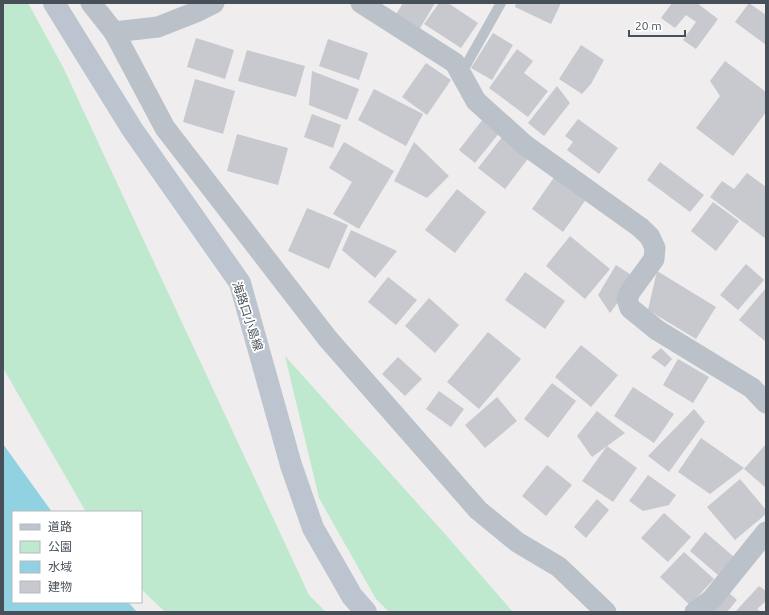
<svg xmlns="http://www.w3.org/2000/svg" width="769" height="615" viewBox="0 0 769 615" font-family="Ubuntu,'Noto Sans JP',sans-serif">
<style>
.green{fill:#bfe9cf}
.water{fill:#91d2e2}
.building{fill:#c7c9cf}
.lines{fill:none;stroke-linecap:round;stroke-linejoin:round}
.service{stroke:#bac1c8;stroke-width:10}
.minor{stroke:#bac1c8;stroke-width:21}
.secondary{stroke:#bcc5cf;stroke-width:22}
.labels{text-anchor:middle;dominant-baseline:central;stroke-width:3.5;stroke-linejoin:round;paint-order:stroke}
.street-label{font-size:12px;fill:#475058;stroke:#fff}
</style>
<rect width="100%" height="100%" fill="#efeded"/>
<g class="green">
<polygon points="3,3 28,3 63,67 309,595 326,612 165,612 141,589 141,512 86,512 3,368"/>
<polygon points="285,356 445,534 513,612 389,612 376,599 319,498"/>
</g>
<polygon class="water" points="3,444 52,512 13,512 13,602 128,602 137,612 3,612"/>
<g class="building">
<polygon points="403,3 435,3 419,30 395,16"/>
<polygon points="439,3 448,3 478,23 461,48 424,24"/>
<polygon points="516,3 561,3 551,24 515,7"/>
<polygon points="672,3 697,3 718,19 696,49 683,40 696,22 686,15 675,28 661,18"/>
<polygon points="749,3 766,15 766,45 735,22"/>
<polygon points="493,33 513,45 492,80 471,68"/>
<polygon points="196,38 234,50 225,79 187,67"/>
<polygon points="328,39 368,53 359,80 319,66"/>
<polygon points="581,45 604,60 591,84 582,94 559,79"/>
<polygon points="517,49 533,61 524,73 548,91 528,117 489,88"/>
<polygon points="247,50 305,66 296,97 238,81"/>
<polygon points="725,61 766,92 766,112 733,156 696,128 720,96 710,81"/>
<polygon points="426,63 451,80 427,115 402,97"/>
<polygon points="312,71 359,89 347,120 309,105"/>
<polygon points="195,79 235,91 223,134 183,122"/>
<polygon points="557,86 570,103 544,136 528,123"/>
<polygon points="374,89 423,114 406,146 358,120"/>
<polygon points="312,114 341,125 333,148 304,137"/>
<polygon points="483,119 500,132 475,163 459,150"/>
<polygon points="578,119 618,148 599,174 567,150 573,142 565,136"/>
<polygon points="237,134 288,148 278,185 227,171"/>
<polygon points="503,136 530,156 505,189 478,168"/>
<polygon points="344,142 394,171 359,229 333,214 352,182 329,168"/>
<polygon points="414,142 449,176 427,198 394,181"/>
<polygon points="660,162 704,195 690,212 647,180"/>
<polygon points="747,173 766,187 766,239 710,197 722,181 734,189"/>
<polygon points="555,176 587,198 563,232 532,209"/>
<polygon points="457,189 486,212 455,253 425,230"/>
<polygon points="713,202 739,221 716,251 691,231"/>
<polygon points="307,208 348,225 329,269 288,251"/>
<polygon points="351,230 397,251 375,278 342,250"/>
<polygon points="570,236 610,269 585,299 546,266"/>
<polygon points="746,264 764,280 738,310 720,295"/>
<polygon points="616,265 636,278 610,313 598,295"/>
<polygon points="657,271 716,307 696,339 648,310"/>
<polygon points="525,272 565,301 545,329 505,300"/>
<polygon points="388,277 417,300 396,325 368,302"/>
<polygon points="766,288 766,342 739,320"/>
<polygon points="429,298 459,325 435,353 405,326"/>
<polygon points="488,332 521,359 479,409 447,382"/>
<polygon points="581,345 618,375 591,407 555,377"/>
<polygon points="661,348 672,359 665,367 651,357"/>
<polygon points="398,357 422,379 405,396 382,374"/>
<polygon points="678,359 709,377 693,403 663,385"/>
<polygon points="552,383 576,401 548,438 524,419"/>
<polygon points="633,387 674,414 654,443 614,416"/>
<polygon points="439,391 464,409 451,427 426,409"/>
<polygon points="497,397 517,421 485,448 465,425"/>
<polygon points="694,409 705,422 669,472 648,456"/>
<polygon points="597,411 625,433 592,457 577,436"/>
<polygon points="701,438 744,468 710,494 678,472"/>
<polygon points="766,444 766,488 744,469"/>
<polygon points="607,446 637,468 613,502 582,481"/>
<polygon points="547,465 572,485 546,516 522,496"/>
<polygon points="648,475 676,495 669,505 643,511 629,501"/>
<polygon points="740,479 766,510 766,514 735,540 707,507"/>
<polygon points="597,499 609,510 586,538 574,527"/>
<polygon points="664,513 691,537 668,562 641,538"/>
<polygon points="705,532 734,557 718,575 690,551"/>
<polygon points="684,552 714,579 690,605 660,577"/>
<polygon points="759,586 766,591 766,601 757,609 761,612 735,612"/>
<polygon points="728,592 737,600 727,612 716,612 710,606"/>
</g>
<g class="lines">
<polyline class="service" points="461,74 501,3"/>
<g class="minor">
<polyline points="91,3 114,32 158,27 196,12 214,3"/>
<polyline points="361,3 455,63 476,101 525,145 641,228 650,237 655,248 654,259 630,292 627,299 630,308 657,330 752,388 766,403"/>
<polyline points="114,32 165,128 328,339 478,510 517,542 559,567 606,612"/>
<polyline points="695,612 712,599 766,532"/>
</g>
<polyline class="secondary" points="54,3 132,129 240,283 291,465 313,528 352,596 366,612"/>
</g>
<g class="labels">
<g class="street-label">
<text transform="translate(248 316) rotate(72)">海路口小島線</text>
</g>
</g>
<rect width="769" height="615" fill="none" stroke="#475058" stroke-width="8"/>
<rect x="12" y="511" width="130" height="92" fill="#ffffff" stroke="#b5b9bc"/>
<rect x="20" y="524" width="20" height="6" fill="#bcc5cf" stroke="#b5b9bc"/>
<text x="48" y="531" font-size="12" fill="#475058">道路</text>
<rect x="20" y="541" width="20" height="12" fill="#bfe9cf" stroke="#b5b9bc"/>
<text x="48" y="551" font-size="12" fill="#475058">公園</text>
<rect x="20" y="561" width="20" height="12" fill="#91d2e2" stroke="#b5b9bc"/>
<text x="48" y="571" font-size="12" fill="#475058">水域</text>
<rect x="20" y="581" width="20" height="12" fill="#c7c9cf" stroke="#b5b9bc"/>
<text x="48" y="591" font-size="12" fill="#475058">建物</text>
<path d="M629 30v6h56v-6" fill="none" stroke="#475058" stroke-width="2"/>
<text x="635" y="30" font-size="12" fill="#475058" stroke="#ffffff" stroke-width="3" paint-order="stroke">20 m</text>
</svg>
